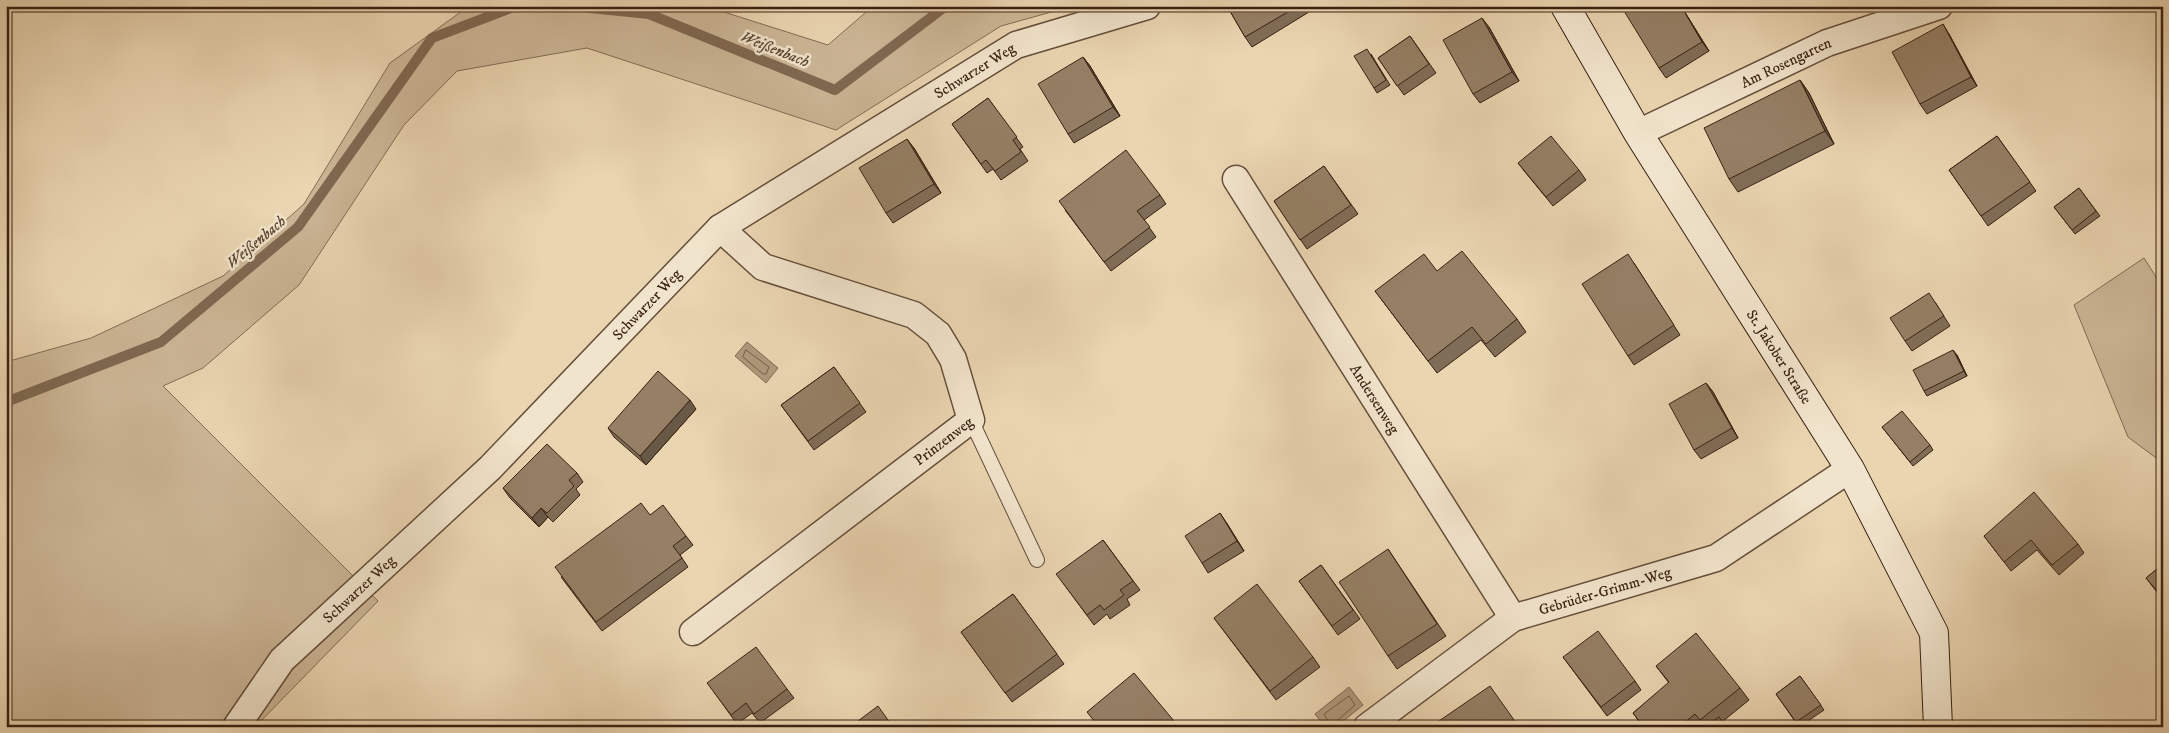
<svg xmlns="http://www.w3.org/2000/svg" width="2169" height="733" viewBox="0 0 2169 733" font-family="'IM FELL DW Pica',serif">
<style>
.green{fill:#ccb696;stroke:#826c54}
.water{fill:#ae987b;stroke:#7f6851}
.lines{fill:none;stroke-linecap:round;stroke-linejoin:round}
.shore{stroke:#745c46;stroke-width:1}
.stream{stroke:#7f6851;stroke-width:10}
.lane-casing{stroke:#654e3a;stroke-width:16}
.street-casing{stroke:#654e3a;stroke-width:29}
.secondary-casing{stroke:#392112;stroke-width:30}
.lane{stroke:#f1e4cc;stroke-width:14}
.street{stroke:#f1e4cc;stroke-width:26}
.secondary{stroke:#f1e4cc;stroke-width:28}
.wall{fill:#806d57;stroke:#392112}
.shaded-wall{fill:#685947;stroke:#392112}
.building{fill:#957f65;stroke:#392112}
.labels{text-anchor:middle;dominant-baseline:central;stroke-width:5;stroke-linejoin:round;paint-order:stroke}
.street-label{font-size:15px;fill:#392112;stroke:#f1e4cc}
.water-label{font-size:16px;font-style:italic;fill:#5c4532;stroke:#f1e4cc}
</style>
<rect width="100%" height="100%" fill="#ead5b1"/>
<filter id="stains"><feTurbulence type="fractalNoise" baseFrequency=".004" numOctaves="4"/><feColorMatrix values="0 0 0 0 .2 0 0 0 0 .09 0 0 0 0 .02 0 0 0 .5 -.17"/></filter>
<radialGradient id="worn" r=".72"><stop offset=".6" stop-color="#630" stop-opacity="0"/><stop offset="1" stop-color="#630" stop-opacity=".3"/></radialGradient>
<g class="green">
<polygon points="469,6 705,6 828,45 873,6 1073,6 1001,26 836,130 587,48 457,71 404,125 299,285 203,368 163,386 378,601 255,727 6,727 6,362 91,338 223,276 304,204 390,63"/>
<polygon points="2144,258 2163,288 2163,463 2128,437 2074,305"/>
</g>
<g class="water">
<polygon points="747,342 778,368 766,383 735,356"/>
<polygon points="1349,687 1363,705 1336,727 1325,727 1315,714"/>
</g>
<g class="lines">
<g class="shore">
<polygon points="746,350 769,367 766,374 763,374 743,357"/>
<polyline points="1329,727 1331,726 1324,714 1349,696 1355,705 1332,725 1333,727"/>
</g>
<g class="stream">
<polyline points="570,6 649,14 835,90 946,6"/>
<polyline points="6,402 161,342 298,227 432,38 516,6"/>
</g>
<g class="lane-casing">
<polyline id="lane" points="971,420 1037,560"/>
</g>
<g class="street-casing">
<g id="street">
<path id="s1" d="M 1638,133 L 1827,43 L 1939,6"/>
<path id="s2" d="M 1236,179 L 1513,618"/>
<path id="s3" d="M 693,632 L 971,420 L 953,359 L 938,334 L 914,315 L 763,267 L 720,228"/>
<path id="s4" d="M 236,727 L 282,660 L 490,468 L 720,228 L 1016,45 L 1147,6"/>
<path id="s5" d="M 1367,727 L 1513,618 L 1716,558 L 1850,469"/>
</g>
</g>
<g class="secondary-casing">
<g id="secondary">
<path id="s6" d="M 1565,6 L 1638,133 L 1850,469 L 1934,633 L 1938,727"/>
</g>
</g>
<use href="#lane" class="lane"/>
<use href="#street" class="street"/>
<use href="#secondary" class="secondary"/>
</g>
<g class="wall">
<polygon points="1227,6 1306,6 1309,12 1252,47 1245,37"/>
<polygon points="1681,6 1709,51 1666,78 1659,68"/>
<polygon points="1489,27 1519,81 1480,103 1473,94"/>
<polygon points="1949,34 1977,86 1927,114 1920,104"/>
<polygon points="1410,36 1436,73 1404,95 1378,58"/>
<polygon points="1371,54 1390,85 1377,93 1374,88"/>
<polygon points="1083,57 1090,66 1120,116 1074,143 1068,134"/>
<polygon points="1800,80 1809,93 1834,144 1738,192 1729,179"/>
<polygon points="988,98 1023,147 1020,149 1028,161 1001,180 993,169 987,173 952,124"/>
<polygon points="1997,136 2036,191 1988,226 1949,170"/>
<polygon points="914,148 941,193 893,223 886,213"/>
<polygon points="1518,163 1579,170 1586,180 1553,206 1525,172"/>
<polygon points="1324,166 1358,214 1307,249 1274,201"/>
<polygon points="2079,188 2100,216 2075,234 2054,207"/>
<polygon points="1160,195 1166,204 1144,220 1156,237 1111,271 1065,210"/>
<polygon points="1634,263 1680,335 1634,365 1628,356"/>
<polygon points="1437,271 1517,319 1526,332 1495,357 1481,340 1437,373 1375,291"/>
<polygon points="1935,302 1950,326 1912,351 1905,341"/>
<polygon points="1957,355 1967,376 1927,396 1924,391"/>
<polygon points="834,367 866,412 814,450 781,405"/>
<polygon points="1706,383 1713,392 1738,438 1701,459 1694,450"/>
<polygon points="696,409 646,465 614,437 608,428"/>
<polygon points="1882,427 1930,445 1933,450 1913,466"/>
<polygon points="577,473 583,482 576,489 580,495 553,522 548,517 539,527 510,498 503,488"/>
<polygon points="650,515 686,536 693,545 680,555 688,567 602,631 561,577"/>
<polygon points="1226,522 1244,551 1208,573 1202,563"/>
<polygon points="1984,536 2078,544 2084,553 2059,575 2037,550 2011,571"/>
<polygon points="1103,540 1140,590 1127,599 1130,605 1110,619 1107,614 1094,625 1063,583"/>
<polygon points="1388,549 1446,636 1397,669 1388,656"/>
<polygon points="2163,564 2163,600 2146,578"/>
<polygon points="1321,565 1360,619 1338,635 1299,581"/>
<polygon points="1013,594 1064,664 1012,702 961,632"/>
<polygon points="1214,618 1313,657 1320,667 1276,700"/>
<polygon points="1563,657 1635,681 1641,690 1607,716"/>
<polygon points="1656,666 1740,688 1749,700 1722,722 1726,727 1643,727 1633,713 1669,683"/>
<polygon points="1800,676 1824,710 1799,727 1776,694"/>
<polygon points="787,689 794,698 760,723 752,713 737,724 714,692"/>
</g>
<g class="shaded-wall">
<polygon points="1681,6 1709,51 1702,42"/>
<polygon points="1482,18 1489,27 1519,81 1512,72"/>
<polygon points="1943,24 1949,34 1977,86 1971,77"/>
<polygon points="1083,57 1090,66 1120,116 1113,107"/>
<polygon points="1800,80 1809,93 1834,144 1825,131"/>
<polygon points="907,139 914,148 941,193 934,184"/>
<polygon points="1953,350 1957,355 1967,376 1964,371"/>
<polygon points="1706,383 1713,392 1738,438 1732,428"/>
<polygon points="690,400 696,409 646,465 640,456"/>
<polygon points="541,508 548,517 539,527 532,518"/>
<polygon points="1220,513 1226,522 1244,551 1237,541"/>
</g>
<g class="building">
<polygon points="1227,6 1298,6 1245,37"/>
<polygon points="1621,6 1681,6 1702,42 1659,68"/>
<polygon points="1482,18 1512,72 1473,94 1443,40"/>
<polygon points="1943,24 1971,77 1920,104 1892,52"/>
<polygon points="1410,36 1429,64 1397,86 1378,58"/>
<polygon points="1367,49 1386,80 1374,88 1354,56"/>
<polygon points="1083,57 1113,107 1068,134 1038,84"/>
<polygon points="1800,80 1825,131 1729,179 1704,128"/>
<polygon points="988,98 1017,137 1013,140 1021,152 995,171 986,160 981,164 952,124"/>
<polygon points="1551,136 1579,170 1546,197 1518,163"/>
<polygon points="1997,136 2030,182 1981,216 1949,170"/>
<polygon points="907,139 934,184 886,213 859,168"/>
<polygon points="1126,150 1160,195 1137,211 1150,227 1104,262 1059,201"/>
<polygon points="1324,166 1351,205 1300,240 1274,201"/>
<polygon points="2079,188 2096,211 2072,230 2054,207"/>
<polygon points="1462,251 1517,319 1486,344 1472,327 1428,361 1375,291 1424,254 1437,271"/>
<polygon points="1628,254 1674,325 1628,356 1582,284"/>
<polygon points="1929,293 1944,316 1905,341 1890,318"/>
<polygon points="1953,350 1964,371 1924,391 1913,370"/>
<polygon points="834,367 860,403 808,441 781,405"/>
<polygon points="658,371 690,400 640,456 608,428"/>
<polygon points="1706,383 1732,428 1694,450 1669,404"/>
<polygon points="1902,411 1930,445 1910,462 1882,427"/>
<polygon points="547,444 577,473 569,480 574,486 547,513 541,508 532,518 503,488"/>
<polygon points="2034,492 2078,544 2052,565 2031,540 2004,562 1984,536"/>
<polygon points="641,503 650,515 663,505 686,536 673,546 682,558 596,622 555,567"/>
<polygon points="1220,513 1237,541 1202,563 1185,536"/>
<polygon points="1103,540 1133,581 1120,590 1124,595 1104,610 1100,605 1087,615 1056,574"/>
<polygon points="1388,549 1437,624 1388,656 1339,582"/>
<polygon points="2163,564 2163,598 2146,578"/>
<polygon points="1321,565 1353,610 1332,626 1299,581"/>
<polygon points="1257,584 1313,657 1270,691 1214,618"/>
<polygon points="1013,594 1057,654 1005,693 961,632"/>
<polygon points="1598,631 1635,681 1601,707 1563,657"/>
<polygon points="1696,633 1740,688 1700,720 1695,714 1679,727 1644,727 1633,713 1669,682 1656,666"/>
<polygon points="756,647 787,689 754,714 746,703 731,715 707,683"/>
<polygon points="1134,673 1179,727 1099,727 1087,712"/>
<polygon points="1800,676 1821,705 1796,722 1776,694"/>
<polygon points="1490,686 1519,727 1439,727 1436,723"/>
<polygon points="878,706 893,727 850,727"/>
<polygon points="1719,717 1726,727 1705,727"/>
</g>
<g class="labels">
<g class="street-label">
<text stroke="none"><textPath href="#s1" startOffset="164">Am Rosengarten</textPath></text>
<text stroke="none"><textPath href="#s4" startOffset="996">Schwarzer Weg</textPath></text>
<text stroke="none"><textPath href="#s4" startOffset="591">Schwarzer Weg</textPath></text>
<text stroke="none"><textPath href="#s6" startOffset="411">St. Jakober Straße</textPath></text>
<text stroke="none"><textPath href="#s2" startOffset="260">Andersenweg</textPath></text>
<text stroke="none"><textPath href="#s3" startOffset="315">Prinzenweg</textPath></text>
<text stroke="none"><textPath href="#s4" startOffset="186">Schwarzer Weg</textPath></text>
<text stroke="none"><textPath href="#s5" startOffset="278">Gebrüder-Grimm-Weg</textPath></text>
</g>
<g class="water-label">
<text transform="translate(775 49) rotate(22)">Weißenbach</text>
<text transform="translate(256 242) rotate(-40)">Weißenbach</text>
</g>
</g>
<rect width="2169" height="733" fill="none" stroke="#ead5b1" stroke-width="25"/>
<rect x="8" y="8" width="2154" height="718" fill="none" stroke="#392112" stroke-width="2.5"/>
<rect x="12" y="12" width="2144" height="708" fill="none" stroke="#392112"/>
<rect width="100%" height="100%" filter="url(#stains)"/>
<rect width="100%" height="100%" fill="url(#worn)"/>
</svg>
